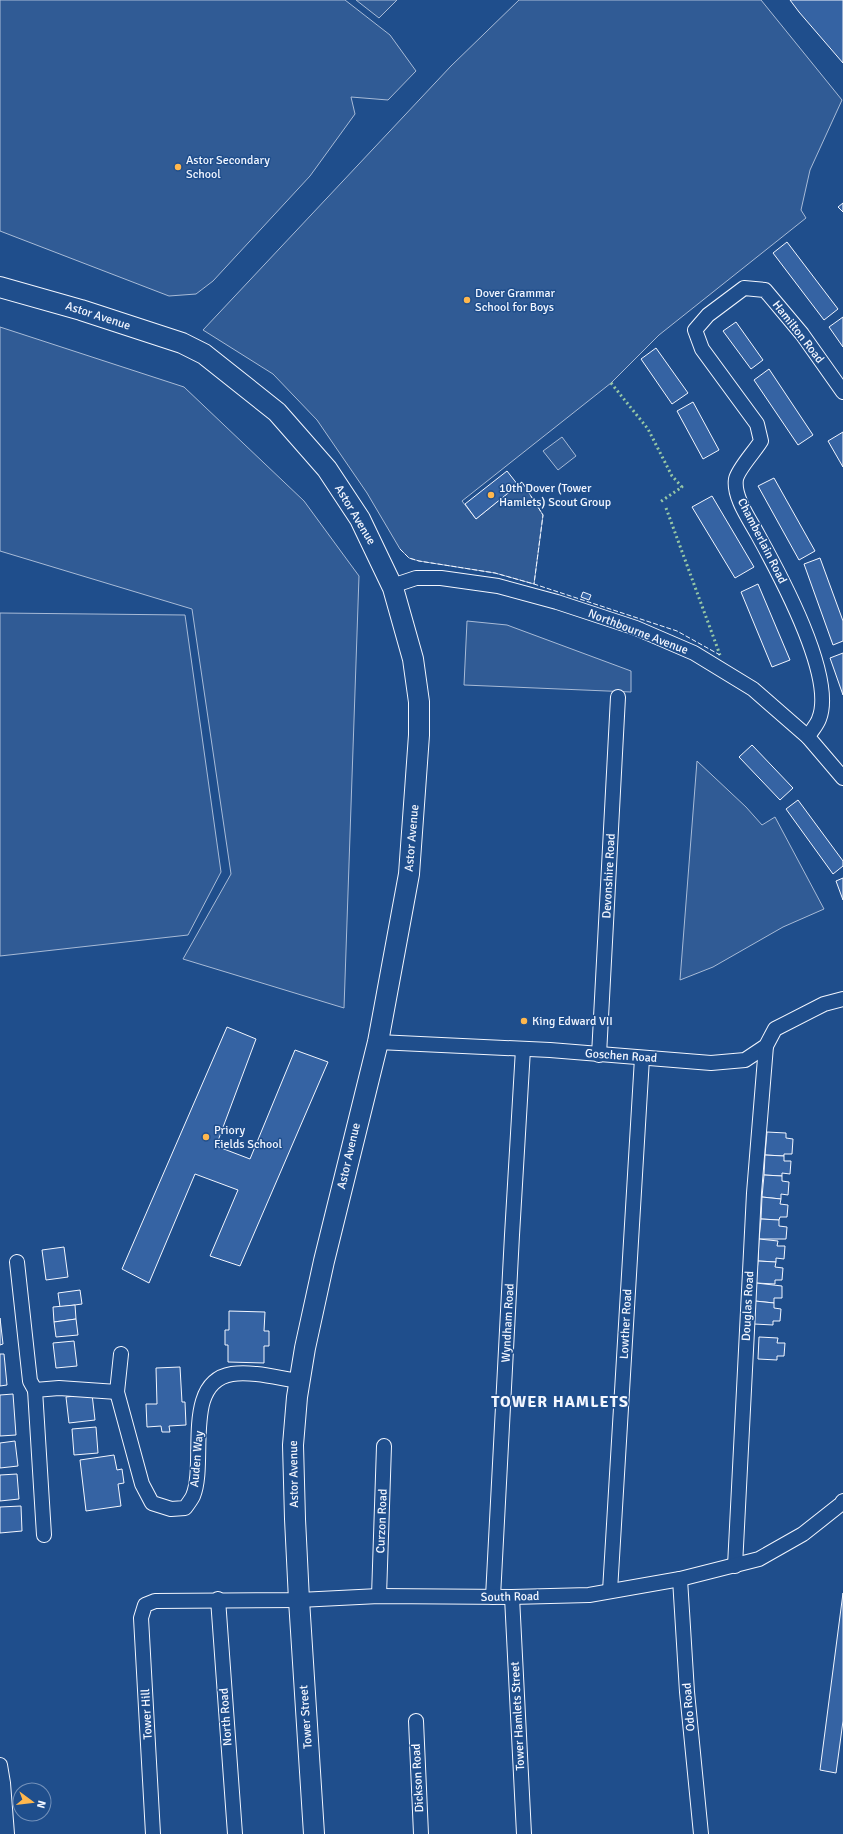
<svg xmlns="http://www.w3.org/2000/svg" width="843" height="1834" viewBox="0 0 843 1834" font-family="Signika,sans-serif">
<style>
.built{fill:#305b95;stroke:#a8bbd7}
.building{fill:#3563a3;stroke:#f2f6ff}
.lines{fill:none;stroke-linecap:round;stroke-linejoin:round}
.street-casing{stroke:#f2f6ff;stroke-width:16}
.secondary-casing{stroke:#f2f6ff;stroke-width:22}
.street{stroke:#1f4e8c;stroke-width:14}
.secondary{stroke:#1f4e8c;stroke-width:20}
.hedge{stroke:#97c8a6;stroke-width:3;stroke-dasharray:2 3;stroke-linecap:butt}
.fence{stroke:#f2f6ff;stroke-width:1;stroke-dasharray:5 2;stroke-linecap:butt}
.poi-dot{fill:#ffb74d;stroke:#1f4e8c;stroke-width:1.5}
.labels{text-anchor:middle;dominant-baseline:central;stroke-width:3;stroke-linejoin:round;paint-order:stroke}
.poi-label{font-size:12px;fill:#f2f6ff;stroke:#1f4e8c;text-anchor:start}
.street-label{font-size:12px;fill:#f2f6ff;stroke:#1f4e8c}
.district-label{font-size:16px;font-weight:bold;letter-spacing:1px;fill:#f2f6ff;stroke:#1f4e8c}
</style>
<rect width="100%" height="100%" fill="#1f4e8c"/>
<g class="built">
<polygon points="0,0 345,0 390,35 416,71 388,100 351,97 355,114 310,176 213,281 196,294 169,296 0,231"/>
<polygon points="356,0 397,0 379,18"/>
<polygon points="519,0 761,0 842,100 810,170 801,210 806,218 659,335 611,383 462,501 476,519 522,482 543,515 534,584 495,573 419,561 409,558 400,549 367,493 317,420 273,374 203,330 451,66"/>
<polygon points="0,327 184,387 304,501 359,576 344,1008 183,959 231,874 192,609 0,551"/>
<polygon points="562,437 576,456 558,470 543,451"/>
<polygon points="0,613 185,615 221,872 188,935 0,956"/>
<polygon points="467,621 507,625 631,671 631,692 464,685"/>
<polygon points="697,761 746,807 762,825 775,817 824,909 783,927 713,967 680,980"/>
</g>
<g class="building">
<polygon points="790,0 843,0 843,63 799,12"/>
<polygon points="843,203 843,212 838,207"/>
<polygon points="787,242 838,309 824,320 773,253"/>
<polygon points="843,317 843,347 829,327"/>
<polygon points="736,322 763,360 751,369 723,331"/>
<polygon points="656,348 688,393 672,404 641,359"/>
<polygon points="769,369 813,435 798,445 754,380"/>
<polygon points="693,402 719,450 703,459 677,411"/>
<polygon points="843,432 843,467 828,441"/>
<polygon points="507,471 518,485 476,519 465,504"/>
<polygon points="774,478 815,551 799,560 758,486"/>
<polygon points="712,496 754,567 735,578 692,507"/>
<polygon points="820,558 843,621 843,641 833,645 804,564"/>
<polygon points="758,584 790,660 772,667 741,592"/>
<polygon points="583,592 591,595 589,600 581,597"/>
<polygon points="843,653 843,695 830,658"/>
<polygon points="752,745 793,788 780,800 739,757"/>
<polygon points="798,800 843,861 843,866 833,874 786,809"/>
<polygon points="843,878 843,900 836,881"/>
<polygon points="227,1027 256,1039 216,1146 250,1159 295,1050 328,1062 240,1266 210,1256 238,1190 195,1174 149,1283 122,1269"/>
<polygon points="767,1132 786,1133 786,1138 793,1139 792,1154 784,1154 784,1156 765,1155"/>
<polygon points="765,1155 784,1156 784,1161 791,1161 790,1174 782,1173 782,1176 764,1175"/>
<polygon points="764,1175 782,1176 782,1181 789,1182 788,1195 781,1194 781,1199 762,1197"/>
<polygon points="762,1197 781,1199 780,1204 788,1205 787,1217 780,1217 779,1220 761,1219"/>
<polygon points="761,1219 779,1220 779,1226 787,1227 786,1239 759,1239"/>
<polygon points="759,1239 778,1241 777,1246 785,1246 784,1259 776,1258 776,1262 758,1261"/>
<polygon points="64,1247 68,1277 46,1280 42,1250"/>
<polygon points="758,1261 776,1262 775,1267 783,1268 782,1280 775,1280 775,1284 756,1283"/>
<polygon points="756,1283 782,1286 782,1298 774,1298 774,1303 755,1301"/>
<polygon points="80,1290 82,1304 60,1307 58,1293"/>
<polygon points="755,1301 774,1303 774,1308 781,1309 780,1321 773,1321 773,1325 754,1324"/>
<polygon points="75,1305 76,1319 54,1322 53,1307"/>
<polygon points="229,1311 265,1312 264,1331 269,1331 269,1346 264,1346 264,1363 228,1362 228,1345 225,1345 225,1330 229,1330"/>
<polygon points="0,1318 3,1344 0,1345"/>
<polygon points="76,1319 78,1335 56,1337 54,1322"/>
<polygon points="759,1337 778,1338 777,1343 785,1343 784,1356 777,1356 777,1360 758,1359"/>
<polygon points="74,1341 77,1366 56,1368 53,1343"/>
<polygon points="0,1354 4,1354 7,1385 0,1386"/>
<polygon points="180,1367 182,1402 185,1402 186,1425 169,1426 170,1432 162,1432 161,1426 147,1427 146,1404 157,1404 156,1368"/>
<polygon points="13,1394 16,1435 0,1436 0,1395"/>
<polygon points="92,1394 95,1420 69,1423 66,1397"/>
<polygon points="96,1427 98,1453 74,1455 72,1429"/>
<polygon points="15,1441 18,1466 0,1468 0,1443"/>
<polygon points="114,1455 117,1470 122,1469 124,1483 118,1484 121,1506 86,1511 80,1460"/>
<polygon points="17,1474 19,1499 0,1501 0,1475"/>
<polygon points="21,1506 22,1531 0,1533 0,1507"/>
<polygon points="843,1593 843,1721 836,1773 820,1770"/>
</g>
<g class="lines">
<g class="street-casing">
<g id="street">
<polyline points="393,588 401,583 416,578 441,578 498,586 557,602 636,628 694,653 753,689 808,737 843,778"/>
<path d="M 808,737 C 811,731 817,725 819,719 C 836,677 779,573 758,535 C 750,520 733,497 736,479 C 738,469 755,451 761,441 L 757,424 L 702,349 L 695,330 L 708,315 L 744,288 L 765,290 L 802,334 L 843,392"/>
<polyline points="378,1042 550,1050 711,1063 745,1060 766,1046 775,1029 824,1004 843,999"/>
<polyline points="599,1055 618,697"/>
<polyline points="17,1262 30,1381 35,1390"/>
<path d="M 121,1354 L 117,1392 L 142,1484 L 152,1503 L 171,1509 L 185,1508 C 188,1504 191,1500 193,1496 C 207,1462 182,1382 232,1374 C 253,1371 278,1378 299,1381"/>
<polyline points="44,1535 35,1390 59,1388 117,1392"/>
<polyline points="735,1566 754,1193 766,1046"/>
<polyline points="680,1579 687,1692 701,1834"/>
<polyline points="610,1591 642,1058"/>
<polyline points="379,1596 384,1446"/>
<polyline points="493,1597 512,1235 523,1049"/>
<polyline points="512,1597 524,1834"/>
<polyline points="218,1599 235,1834"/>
<polyline points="416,1721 421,1834"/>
<polyline points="0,1765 3,1783 7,1834"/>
<polyline points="153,1834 141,1618 145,1605 155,1601 299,1600 379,1596 512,1597 589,1595 680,1579 759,1559 803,1534 841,1504 843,1501"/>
</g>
</g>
<g class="secondary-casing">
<polyline id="secondary" points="0,287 81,310 182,343 204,354 277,412 327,469 360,519 393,588 413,659 419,702 419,735 409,874 378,1042 324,1261 305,1348 297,1397 293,1445 295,1519 299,1600 314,1834"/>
</g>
<use href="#street" class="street"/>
<use href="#secondary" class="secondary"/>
<g class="hedge">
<polyline points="611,383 648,429 672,476 682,487 660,502"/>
<polyline points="666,508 720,655"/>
</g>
<g class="fence">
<polyline points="518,485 522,482 543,515 534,584"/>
<polyline points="400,549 409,558 419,561 495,573 534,584 677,631 720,655"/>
</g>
</g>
<g class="poi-dot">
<circle cx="178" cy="167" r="4"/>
<circle cx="467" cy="300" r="4"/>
<circle cx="491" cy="495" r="4"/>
<circle cx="524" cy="1021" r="4"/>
<circle cx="206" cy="1137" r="4"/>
</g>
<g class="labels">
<g class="poi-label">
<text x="186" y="160">Astor Secondary<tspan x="186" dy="14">School</tspan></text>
<text x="475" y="293">Dover Grammar<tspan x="475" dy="14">School for Boys</tspan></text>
<text x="499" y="488">10th Dover (Tower<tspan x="499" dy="14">Hamlets) Scout Group</tspan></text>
<text x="532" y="1021">King Edward VII</text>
<text x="214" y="1130">Priory<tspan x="214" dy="14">Fields School</tspan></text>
</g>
<g class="street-label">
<text transform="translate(98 316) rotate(18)">Astor Avenue</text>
<text transform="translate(798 332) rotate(52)">Hamilton Road</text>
<text transform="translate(355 515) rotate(59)">Astor Avenue</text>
<text transform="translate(762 541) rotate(63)">Chamberlain Road</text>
<text transform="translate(638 632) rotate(21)">Northbourne Avenue</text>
<text transform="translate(412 838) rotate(-85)">Astor Avenue</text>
<text transform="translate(609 876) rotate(-87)">Devonshire Road</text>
<text transform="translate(621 1056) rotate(4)">Goschen Road</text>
<text transform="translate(349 1156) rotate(-77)">Astor Avenue</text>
<text transform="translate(748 1306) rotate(-87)">Douglas Road</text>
<text transform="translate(508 1323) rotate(-87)">Wyndham Road</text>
<text transform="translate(626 1324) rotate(-87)">Lowther Road</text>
<text transform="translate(197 1459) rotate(-85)">Auden Way</text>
<text transform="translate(294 1474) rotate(-91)">Astor Avenue</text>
<text transform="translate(382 1521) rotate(-88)">Curzon Road</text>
<text transform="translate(510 1597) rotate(-1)">South Road</text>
<text transform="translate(689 1707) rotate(-95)">Odo Road</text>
<text transform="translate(147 1714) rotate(-93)">Tower Hill</text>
<text transform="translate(518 1716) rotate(-93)">Tower Hamlets Street</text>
<text transform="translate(226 1717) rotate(-94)">North Road</text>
<text transform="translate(306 1717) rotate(-94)">Tower Street</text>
<text transform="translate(418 1778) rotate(-93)">Dickson Road</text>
</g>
<g class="district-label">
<text x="560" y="1402">TOWER HAMLETS</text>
</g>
</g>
<g transform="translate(32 1802) rotate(105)"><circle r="19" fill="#1f4e8c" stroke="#7391ba"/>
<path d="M0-3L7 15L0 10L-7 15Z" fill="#ffb74d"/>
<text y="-6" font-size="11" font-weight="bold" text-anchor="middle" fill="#f2f6ff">N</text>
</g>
</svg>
